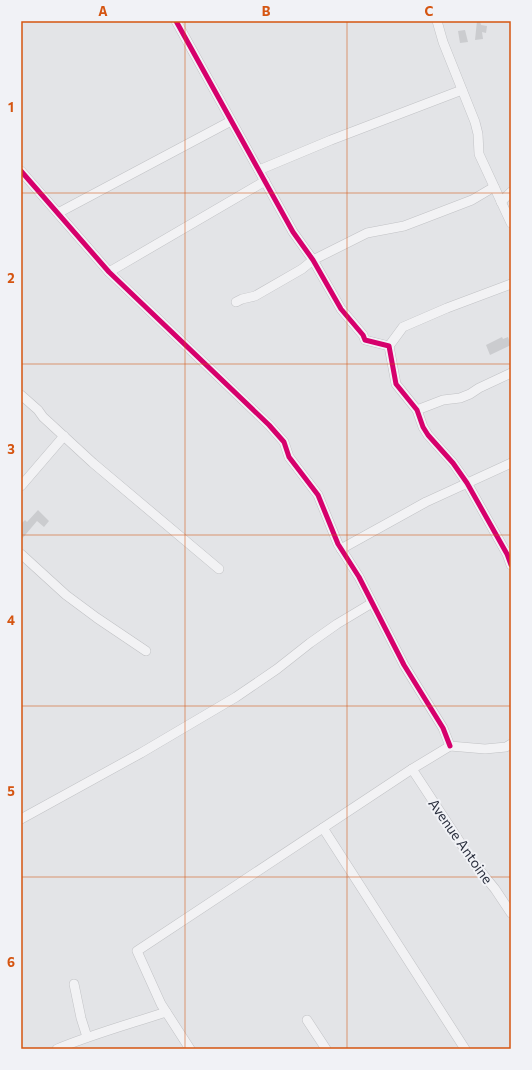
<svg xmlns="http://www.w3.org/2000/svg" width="532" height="1070" viewBox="0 0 532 1070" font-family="Commissioner,sans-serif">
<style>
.building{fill:#cbcccf}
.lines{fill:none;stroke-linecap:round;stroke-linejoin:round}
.minor-casing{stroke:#c1c2c5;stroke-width:10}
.minor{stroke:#f2f2f4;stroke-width:9}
.cycleway-casing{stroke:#f1f2f6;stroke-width:8}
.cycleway{stroke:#d6006c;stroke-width:5}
.grid{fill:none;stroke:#d55511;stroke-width:1;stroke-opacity:0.55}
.labels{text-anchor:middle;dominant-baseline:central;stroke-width:4;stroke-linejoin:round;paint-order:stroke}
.street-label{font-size:14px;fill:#2b303f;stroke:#f1f2f6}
.neatline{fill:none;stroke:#d55511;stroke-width:1.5}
.grid-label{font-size:13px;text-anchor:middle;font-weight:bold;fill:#d55511}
</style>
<rect width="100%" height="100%" fill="#e3e4e7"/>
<g class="building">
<polygon points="477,21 480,21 481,25 487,26 486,33 482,32 483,39 475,40"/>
<polygon points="465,30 468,42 460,43 458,31"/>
<polygon points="502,337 503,339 508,337 511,345 490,355 486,345"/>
<polygon points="38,510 49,521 44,527 37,521 21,540 21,524 25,520 27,522"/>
</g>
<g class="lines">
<g class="minor-casing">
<g id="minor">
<polyline points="176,21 293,232 313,260 341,309 363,335 365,340 389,346 396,384 417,410 423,427 428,435 453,463 467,483 507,554 511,565"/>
<polyline points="437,21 443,42 475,122 478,134 479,154 511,223"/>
<polyline points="259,170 331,140 462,90"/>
<polyline points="21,171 109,272 269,425 284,442 289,457 318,495 338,544 359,577 404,665 443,728 450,746"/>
<polyline points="501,202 511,192"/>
<polyline points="58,213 231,121"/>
<polyline points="109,272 265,181"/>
<polyline points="236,302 242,299 255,296 302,269 313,260 367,233 404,226 425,218 472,200 494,187"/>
<polyline points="389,346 403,327 447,308 511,284"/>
<polyline points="21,395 38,410 43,417 93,463 219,569"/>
<polyline points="417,410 443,400 460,398 470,394 479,388 511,373"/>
<polyline points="21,486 64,436"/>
<polyline points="341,549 426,502 511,463"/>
<polyline points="21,554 66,595 97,618 146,651"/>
<polyline points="412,769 473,862 495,889 511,913"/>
<polyline points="21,819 141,753 236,697 277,669 310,643 337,624 372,603"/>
<polyline points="323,828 465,1049"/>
<polyline points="74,984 81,1018 87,1037"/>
<polyline points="307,1020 326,1049"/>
<path d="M 57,1049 C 93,1034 130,1024 166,1012"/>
<polyline points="190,1049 161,1004 137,951 412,769 450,746 485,749 506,747 511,744"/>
</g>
</g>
<use href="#minor" class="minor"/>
<g class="cycleway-casing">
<g id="cycleway">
<polyline points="176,21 293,232 313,260 341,309 363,335 365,340 389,346 396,384 417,410 423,427 428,435 453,463 467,483 507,554 511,565"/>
<polyline points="21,171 109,272 269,425 284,442 289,457 318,495 338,544 359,577 404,665 443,728 450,746"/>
</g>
</g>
<use href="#cycleway" class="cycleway"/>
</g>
<path class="grid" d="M 185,21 L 185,1049M 347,21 L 347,1049M 21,193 L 511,193M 21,364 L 511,364M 21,535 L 511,535M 21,706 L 511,706M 21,877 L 511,877"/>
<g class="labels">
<g class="street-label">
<text transform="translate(461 841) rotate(55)">Avenue Antoine</text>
</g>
</g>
<rect width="532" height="1070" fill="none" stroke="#f1f2f6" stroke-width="44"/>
<rect x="22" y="22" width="488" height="1026" class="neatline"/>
<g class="grid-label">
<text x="103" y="16">A</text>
<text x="266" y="16">B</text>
<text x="429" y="16">C</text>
<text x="11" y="112">1</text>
<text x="11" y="283">2</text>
<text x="11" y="454">3</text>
<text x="11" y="625">4</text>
<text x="11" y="796">5</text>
<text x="11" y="967">6</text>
</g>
</svg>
